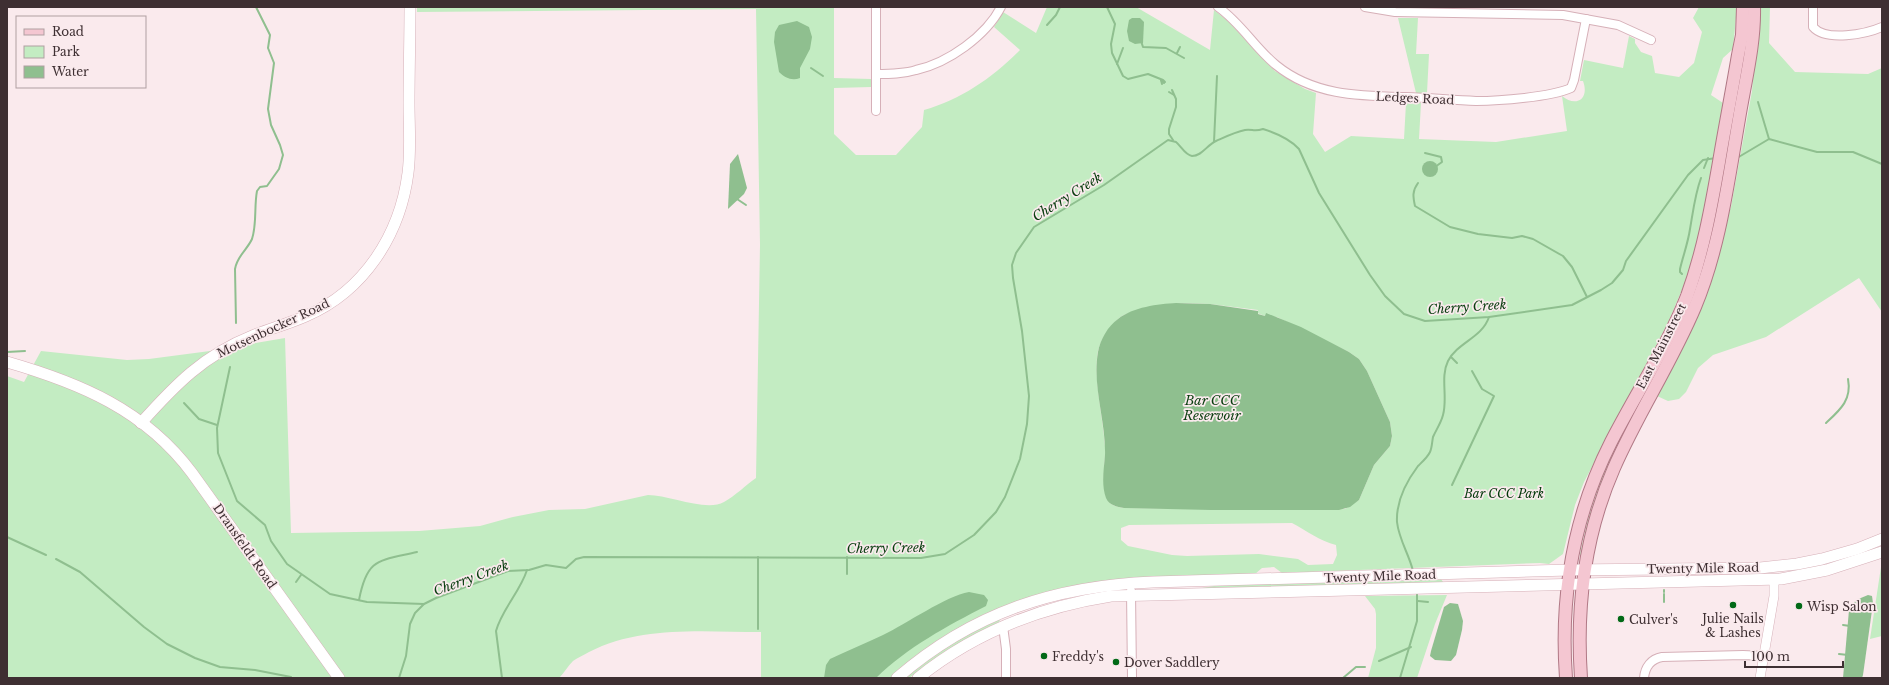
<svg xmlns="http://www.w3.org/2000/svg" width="1889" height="685" viewBox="0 0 1889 685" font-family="'Libre Baskerville',serif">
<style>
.green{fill:#c3ecc2;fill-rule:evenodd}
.water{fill:#8fbf8f}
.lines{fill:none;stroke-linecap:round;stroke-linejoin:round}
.stream{stroke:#8fbf8f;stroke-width:2}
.minor-casing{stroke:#d6b0b8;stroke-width:10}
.tertiary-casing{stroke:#d6b0b8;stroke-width:10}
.secondary-casing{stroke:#d6b0b8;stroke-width:12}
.primary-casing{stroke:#b07885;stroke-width:14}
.minor{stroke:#fff;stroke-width:8}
.tertiary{stroke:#fff;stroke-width:9}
.secondary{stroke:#fff;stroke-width:11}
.primary{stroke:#f4c6d1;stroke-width:12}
.poi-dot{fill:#016916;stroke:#faeaed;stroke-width:1.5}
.labels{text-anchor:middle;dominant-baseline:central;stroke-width:3.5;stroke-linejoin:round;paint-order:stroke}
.street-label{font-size:12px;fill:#3e2f32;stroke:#faeaed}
.park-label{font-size:12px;font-style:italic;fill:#023809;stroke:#faeaed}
.poi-label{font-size:12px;fill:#3e2f32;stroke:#faeaed;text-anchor:start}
.water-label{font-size:13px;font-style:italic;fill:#083d0e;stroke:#faeaed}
</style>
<rect width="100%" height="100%" fill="#faeaed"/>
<g class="green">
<path d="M 417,7 L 834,7 L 834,78 L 871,79 L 871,87 L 834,88 L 834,134 L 856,155 L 896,155 L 922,127 L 924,110 C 962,99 992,78 1020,50 L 994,27 L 1003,12 L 1036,33 L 1047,7 L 1136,7 L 1210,50 L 1214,10 L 1228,21 L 1275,71 L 1305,89 L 1316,93 L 1313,134 L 1325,152 L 1351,136 L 1404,139 L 1406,103 L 1421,103 L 1419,139 L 1496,142 L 1567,131 L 1562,96 C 1575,107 1590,100 1583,81 L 1580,81 L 1584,60 L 1623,68 L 1629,36 L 1635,39 L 1635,43 L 1641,52 L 1652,56 L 1655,73 L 1679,77 L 1694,63 L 1702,32 L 1693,18 L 1699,7 L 1737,7 L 1733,49 L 1723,58 L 1711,95 L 1723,103 L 1704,214 L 1689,273 L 1668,323 L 1584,482 L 1575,505 L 1563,554 L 1549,564 L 1540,563 L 1282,573 L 1274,567 L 1262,568 L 1255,574 L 1048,592 L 896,674 L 891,678 L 761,678 L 761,632 C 704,632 641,625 589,652 C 584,655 577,658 573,661 C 568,666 564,673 559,678 L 7,678 L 7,376 L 24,382 L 41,351 L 127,360 L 149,359 L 210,351 L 285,338 L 291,533 L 419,531 L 480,526 L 513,517 L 549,510 L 585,509 L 648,495 C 669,495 706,512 724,502 C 735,496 746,485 756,478 L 760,245 L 756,9 L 417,12 ZM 1184,303 L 1210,304 L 1258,310 L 1257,313 L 1265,316 L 1277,317 L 1349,352 L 1359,359 L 1367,371 L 1390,422 L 1392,436 L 1390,446 L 1374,465 L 1359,500 L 1345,509 L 1324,510 L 1124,508 C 1118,507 1111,506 1108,500 C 1100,482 1106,464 1105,446 C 1103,417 1093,378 1098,351 C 1101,339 1108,329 1117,320 C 1127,309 1169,303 1184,303 ZM 1292,523 C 1307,531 1320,541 1336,545 L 1337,555 L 1333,564 L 1308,565 L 1298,559 L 1259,554 L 1187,556 L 1172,555 L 1128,546 L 1121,540 L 1121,528 L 1129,525 Z"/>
<polygon points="1759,7 1770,7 1769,43 1795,72 1868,74 1882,68 1882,312 1859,278 1766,337 1713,355 1698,368 1686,392 1679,399 1668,401 1657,396 1731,207 1752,91"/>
<polygon points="1398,18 1418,18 1416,54 1429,54 1427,93 1416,93"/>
<polygon points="1720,183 1724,183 1709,254 1581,556 1580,554 1588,519 1609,455 1671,340"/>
<polygon points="1882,566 1882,636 1870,639 1881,567"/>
<polygon points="1441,579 1443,582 1196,589 1226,584"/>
<polygon points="1447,595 1435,624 1417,678 1368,678 1376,648 1376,614 1375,609 1365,596"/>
<polygon points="1001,618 999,622 947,650 909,678 904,678 957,639"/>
</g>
<g class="water">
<polygon points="1132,18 1140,18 1144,22 1143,43 1135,44 1129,41 1127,31 1129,20"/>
<path d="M 797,21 L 809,27 L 812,37 L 810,49 L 800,68 L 800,78 C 792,81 785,78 779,72 L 774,42 L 775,32 L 779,25 Z"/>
<polygon points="738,154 747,188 744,194 728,209 730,164"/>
<circle cx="1430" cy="169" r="8"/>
<path d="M 1176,303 L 1210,304 L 1258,311 L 1258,314 L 1265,316 L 1266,313 L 1301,327 L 1349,352 L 1359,359 L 1367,371 L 1390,422 L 1392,436 L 1390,446 L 1374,465 L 1359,500 L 1350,507 L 1339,510 L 1211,510 L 1124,508 C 1117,507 1109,505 1106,498 C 1101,484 1104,469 1105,455 C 1106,421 1092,386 1098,352 C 1100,340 1108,326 1118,319 C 1133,307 1158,304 1176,303 Z"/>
<path d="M 969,592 L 984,595 L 988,600 L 986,606 C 947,626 908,647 876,678 L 824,678 L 826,665 L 830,659 C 847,651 866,643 883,635 C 906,624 946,596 969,592 Z"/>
<polygon points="1868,595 1872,596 1873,603 1863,675 1862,678 1843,678 1849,610 1856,600"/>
<polygon points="1450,603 1458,604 1463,621 1462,630 1456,655 1451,661 1435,660 1430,656 1431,651 1444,607"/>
</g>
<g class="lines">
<g class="stream">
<polyline points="1107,7 1115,24 1111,44 1112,53 1123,76 1128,79 1148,74 1163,80 1165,82"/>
<polyline points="1047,25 1056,15 1060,7"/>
<polyline points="1141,41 1143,47 1166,48 1184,58"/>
<polyline points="1177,53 1180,47"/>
<polyline points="1117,64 1123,48"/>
<polyline points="811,68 823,76"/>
<polyline points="1161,80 1162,84"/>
<polyline points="1161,80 1164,83"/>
<polyline points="1172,90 1176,99 1176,107 1169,129 1169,134 1173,140"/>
<polyline points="1169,92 1174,95"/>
<polyline points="1758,102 1769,139"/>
<polyline points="1214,142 1217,76"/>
<polyline points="1425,153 1441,157 1442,162 1435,167"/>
<polyline points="1737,158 1769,139 1817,152 1853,152 1882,164"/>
<polyline points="1704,168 1708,158"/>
<path d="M 1418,183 C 1412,191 1413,197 1415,206 L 1450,227 L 1478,234 L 1512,238 L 1522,236 L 1533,239 L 1563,256 L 1572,267 L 1587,297"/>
<polyline points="737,199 746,205"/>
<path d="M 1682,274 L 1680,272 L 1680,269 C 1683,256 1688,243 1690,229 C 1693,212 1695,194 1701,178"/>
<path d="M 236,323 L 235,269 C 237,256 247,250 252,239 C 257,224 254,206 257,191 L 260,187 L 267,186 L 279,169 L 283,155 L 280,145 L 271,125 L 268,109 L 274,63 L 268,48 L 270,35 L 256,7"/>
<polyline points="7,352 25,351"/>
<polyline points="1451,357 1457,363"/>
<polyline points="230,367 217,428 218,453 237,501 265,525 271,541 287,564 330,594 367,602 424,604"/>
<polyline points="184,403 199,419 217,425"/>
<path d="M 1826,423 C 1840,410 1852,400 1848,379"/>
<polyline points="1452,485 1494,396 1482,389 1472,371"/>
<polyline points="7,537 46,555"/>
<polyline points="758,557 758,629"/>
<polyline points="847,557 847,574"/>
<polyline points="56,559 80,572 144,627 167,644 195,658 220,667 255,670 291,677"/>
<path d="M 1413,571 C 1409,554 1399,540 1397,522 C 1396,501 1406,482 1418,466 C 1422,462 1427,458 1430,452 C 1432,448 1432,442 1433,437 C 1436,430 1441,423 1443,415 C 1448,398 1440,377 1448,361 C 1458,342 1482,338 1489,317"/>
<polyline points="296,582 301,575"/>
<polyline points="1664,590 1664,592"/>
<polyline points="1664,594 1664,602"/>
<path d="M 359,600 C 367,558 378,561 417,552"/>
<polyline points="1418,601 1428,602"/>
<polyline points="1847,606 1853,609"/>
<polyline points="1761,622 1763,622"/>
<polyline points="1843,625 1850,626"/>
<polyline points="1839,654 1848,655"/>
<polyline points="1379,661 1411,647"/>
<path d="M 399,678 L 406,656 L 410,624 L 415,613 L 424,604 L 436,598 L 508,571 L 529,570 L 546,565 L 566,568 L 576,559 L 584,557 L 921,558 L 945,554 L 974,535 L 996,512 L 1005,497 L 1020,459 L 1027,424 L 1029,396 L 1022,331 L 1013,278 L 1012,265 L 1016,253 L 1034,227 L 1104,185 L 1168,140 L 1176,142 C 1181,146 1185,155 1192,156 C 1202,156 1207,145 1216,141 C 1225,137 1235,132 1245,130 C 1253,129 1254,132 1263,129 C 1276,133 1290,139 1299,149 L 1319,193 L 1370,275 L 1385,296 L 1404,314 L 1425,321 L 1489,317 L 1572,305 L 1601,290 L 1612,283 L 1623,270 L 1626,261 L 1688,175 L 1703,160 L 1716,158"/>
<path d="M 502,678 L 496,631 C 502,609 520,592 527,570"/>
<polyline points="1343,678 1356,667 1365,667"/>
<polyline points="1400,678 1417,621 1417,591"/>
</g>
<g class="minor-casing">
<g id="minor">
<path d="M 1218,7 C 1241,23 1255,48 1276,65 C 1314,96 1360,96 1406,97 C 1430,98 1453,100 1476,101 C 1499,101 1551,97 1571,88 L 1574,80 L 1586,19"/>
<polyline points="1365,7 1395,12 1563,15 1618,25 1651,40"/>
<path d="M 1813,7 L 1813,27 C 1826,42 1866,34 1882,27"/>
<path d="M 876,74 C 890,74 903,74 916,70 C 948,63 986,36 1001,7"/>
<polyline points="876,111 876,7"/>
<polyline points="1131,591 1132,678"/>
<polyline points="1003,626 1006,649 1006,678"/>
<path d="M 1644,678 C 1645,667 1651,659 1662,657 L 1743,655 L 1764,656"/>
</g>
</g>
<g class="tertiary-casing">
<polyline id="tertiary" points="1760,678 1774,596 1774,579"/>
</g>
<g class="secondary-casing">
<g id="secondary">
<path d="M 7,362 C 80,383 145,410 192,473 L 339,678"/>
<path d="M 141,423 C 175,385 204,355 252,336 C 269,329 288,324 306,316 C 364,291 400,235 408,173 C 411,151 409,126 409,104 C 409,71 410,39 410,7"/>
<path d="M 897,678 C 972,613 1054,586 1153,582 L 1570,570 L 1760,568 L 1797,564 L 1822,559 L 1857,549 L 1882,539"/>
<path d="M 918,678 C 974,633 1040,607 1111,596 L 1781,579 L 1827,570 L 1882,552"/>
</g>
</g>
<g class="primary-casing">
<g id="primary">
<path d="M 1566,678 C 1560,596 1574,515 1611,442 C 1636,393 1667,347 1687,296 C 1703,252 1711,208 1719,162 C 1725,126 1732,91 1738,55 L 1742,35 L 1743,7"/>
<path d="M 1581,678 C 1576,606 1585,534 1614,468 C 1638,413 1672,362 1695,307 C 1720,247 1728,182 1739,119 C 1745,82 1755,44 1754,7"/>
</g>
</g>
<use href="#minor" class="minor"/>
<use href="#tertiary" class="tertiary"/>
<use href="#secondary" class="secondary"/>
<use href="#primary" class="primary"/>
</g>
<g class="poi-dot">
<circle cx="1733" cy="605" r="4"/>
<circle cx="1799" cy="606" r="4"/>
<circle cx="1621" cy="619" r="4"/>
<circle cx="1044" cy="656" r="4"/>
<circle cx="1116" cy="662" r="4"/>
</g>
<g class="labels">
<g class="street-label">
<text transform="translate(1415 98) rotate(3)">Ledges Road</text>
<text transform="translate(273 328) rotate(-25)">Motsenbocker Road</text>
<text transform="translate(1661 346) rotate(-63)">East Mainstreet</text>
<text transform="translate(245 546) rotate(55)">Dransfeldt Road</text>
<text transform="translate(1703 568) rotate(-1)">Twenty Mile Road</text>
<text transform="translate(1380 576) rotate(-2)">Twenty Mile Road</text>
</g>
<g class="park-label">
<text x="1504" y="493">Bar CCC Park</text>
</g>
<g class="poi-label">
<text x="1807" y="606">Wisp Salon</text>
<text x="1733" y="618" text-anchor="middle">Julie Nails<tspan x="1733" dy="14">&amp; Lashes</tspan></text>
<text x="1629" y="619">Culver's</text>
<text x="1052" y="656">Freddy's</text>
<text x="1124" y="662">Dover Saddlery</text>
</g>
<g class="water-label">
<text transform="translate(1067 197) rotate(-32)">Cherry Creek</text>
<text transform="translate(1467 307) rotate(-4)">Cherry Creek</text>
<text x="1212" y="400">Bar CCC<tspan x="1212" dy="15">Reservoir</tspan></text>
<text transform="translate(886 548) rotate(-1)">Cherry Creek</text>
<text transform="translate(471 578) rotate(-20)">Cherry Creek</text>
</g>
</g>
<rect width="1889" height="685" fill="none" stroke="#3e2f32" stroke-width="16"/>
<rect x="16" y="16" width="130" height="72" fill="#faeaed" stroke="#af9fa2"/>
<rect x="24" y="29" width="20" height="6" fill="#f4c6d1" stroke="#af9fa2"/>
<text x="52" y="36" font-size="12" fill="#3e2f32">Road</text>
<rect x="24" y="46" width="20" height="12" fill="#c3ecc2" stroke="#af9fa2"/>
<text x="52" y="56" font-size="12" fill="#3e2f32">Park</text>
<rect x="24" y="66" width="20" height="12" fill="#8fbf8f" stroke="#af9fa2"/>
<text x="52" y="76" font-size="12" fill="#3e2f32">Water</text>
<path d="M1745 661v6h98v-6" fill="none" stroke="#3e2f32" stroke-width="2"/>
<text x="1751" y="661" font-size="12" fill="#3e2f32" stroke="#faeaed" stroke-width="3" paint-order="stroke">100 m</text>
</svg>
